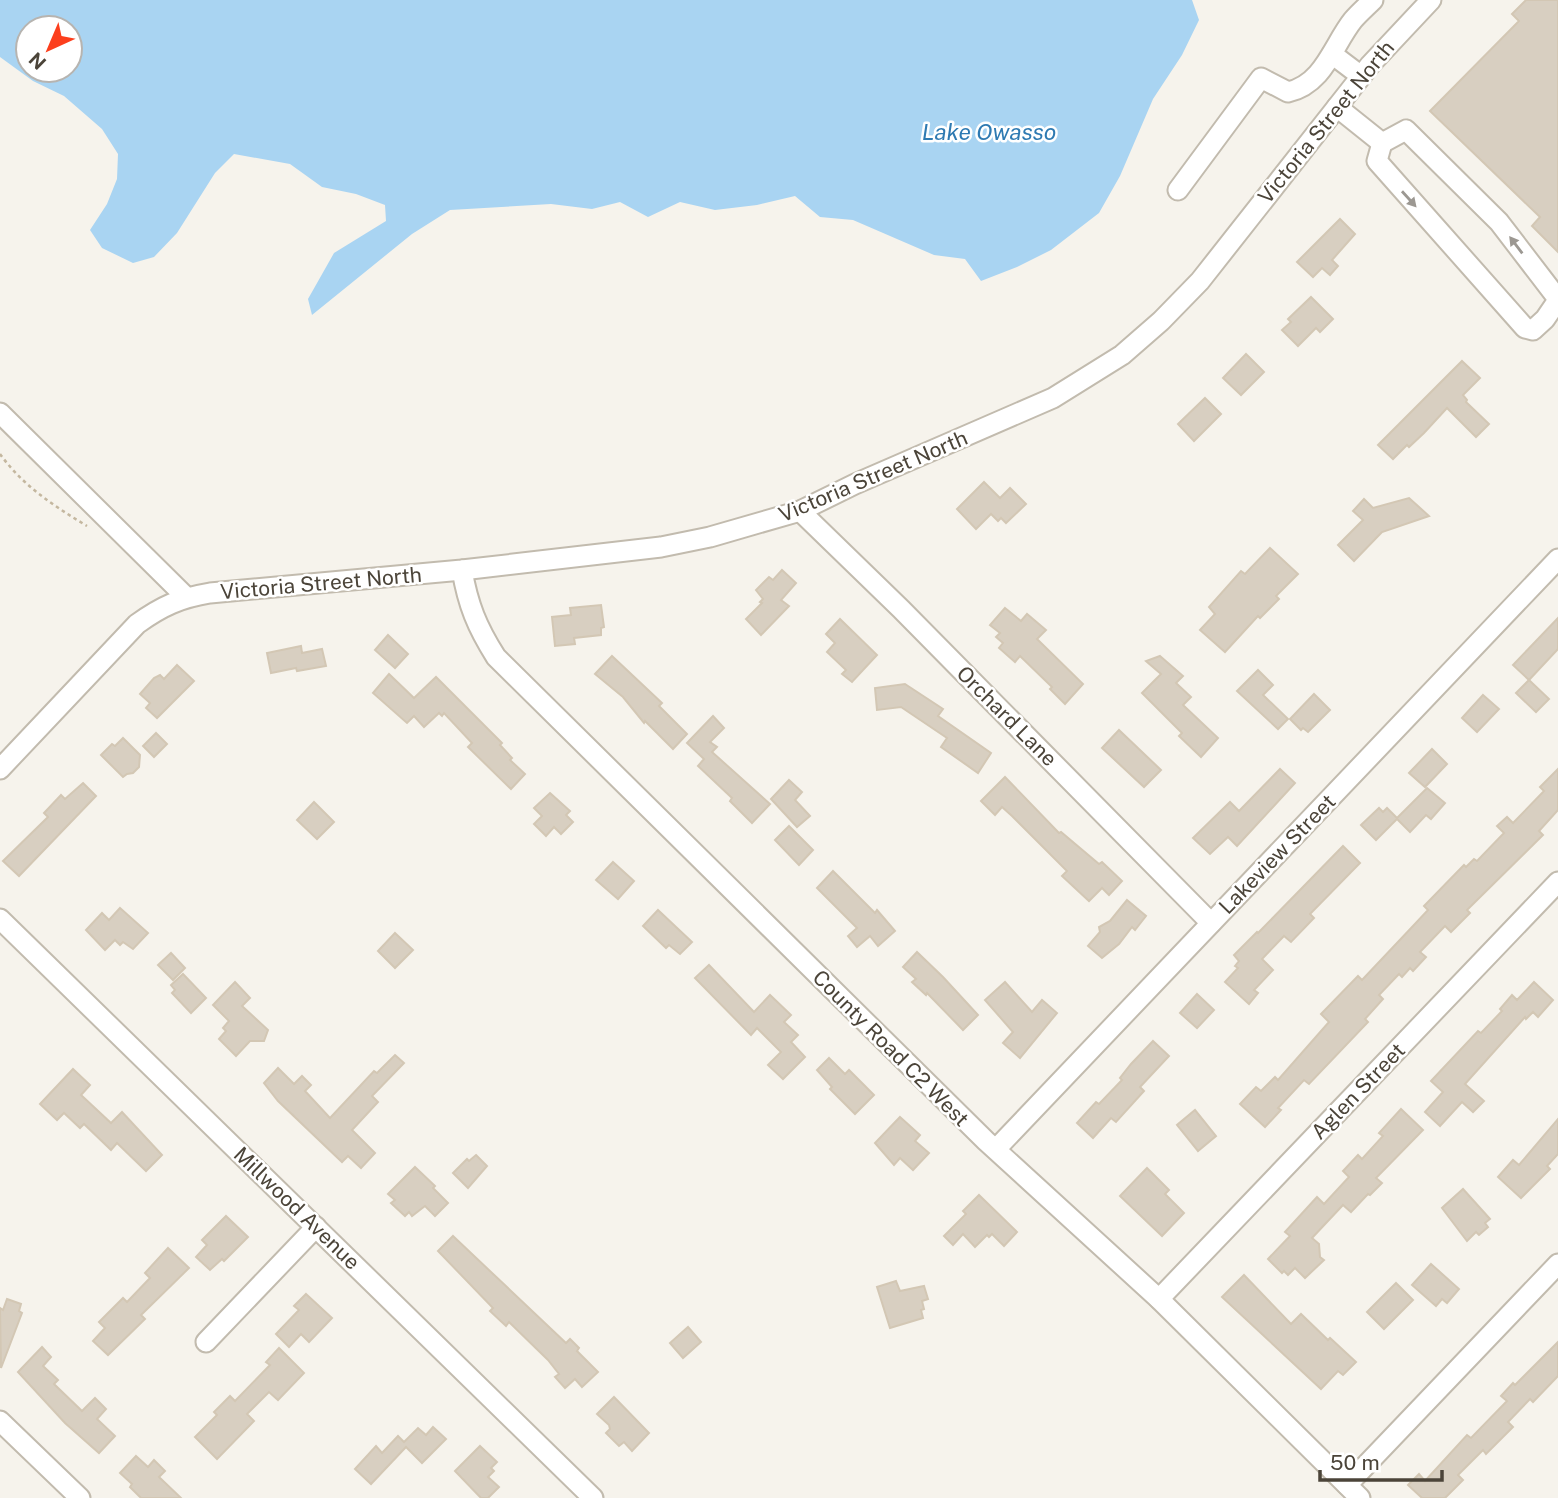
<svg xmlns="http://www.w3.org/2000/svg" width="1558" height="1498" viewBox="0 0 1558 1498" font-family="'Public Sans',sans-serif">
<style>
.water{fill:#a9d4f2;fill-rule:evenodd}
.building{fill:#d8cfc1;stroke:#d3c7b4;stroke-width:2}
.lines{fill:none;stroke-linecap:round;stroke-linejoin:round}
.minor-casing{stroke:#c2bbae;stroke-width:23}
.path{stroke:#c4b79f;stroke-width:2.5;stroke-dasharray:3.5 3.5;stroke-linecap:butt}
.minor{stroke:#fff;stroke-width:19}
.oneway{fill:#9c9892}
.labels{text-anchor:middle;dominant-baseline:central;stroke-width:5;stroke-linejoin:round;paint-order:stroke}
.street-label{font-size:21px;fill:#4b4439;stroke:#fff}
.water-label{font-size:23px;font-style:italic;fill:#2e7ab2;stroke:#fff}
</style>
<rect width="100%" height="100%" fill="#f6f3ec"/>
<path class="water" d="M 0,0 L 1192,0 L 1199,20 L 1182,55 L 1153,99 L 1120,176 L 1099,213 L 1051,250 L 1017,267 L 981,281 L 965,259 L 934,255 L 853,220 L 820,217 L 795,196 L 757,205 L 715,210 L 680,202 L 648,217 L 620,202 L 592,209 L 551,204 L 450,210 L 412,234 L 312,315 L 308,299 L 334,253 L 386,221 L 385,205 L 356,194 L 322,187 L 290,164 L 234,154 L 215,173 L 177,233 L 154,257 L 133,263 L 102,248 L 90,230 L 107,204 L 117,179 L 118,154 L 102,129 L 64,96 L 33,81 L 0,57 ZM 28,28 L 70,28 L 70,70 L 28,70 Z"/>
<g class="building">
<polygon points="1526,0 1558,0 1558,252 1532,226 1540,217 1430,111 1519,21 1512,14"/>
<polygon points="1340,219 1355,234 1332,260 1338,266 1330,275 1322,268 1313,277 1297,262"/>
<polygon points="1311,297 1333,319 1320,332 1316,328 1298,346 1282,330 1291,322 1288,319"/>
<polygon points="1246,354 1264,372 1241,395 1223,378"/>
<polygon points="1462,361 1480,378 1463,395 1467,400 1466,402 1489,424 1476,437 1447,408 1424,433 1409,447 1407,445 1393,459 1378,445"/>
<polygon points="1205,398 1221,414 1194,441 1178,424"/>
<polygon points="984,482 1000,498 1010,488 1026,504 1006,523 1001,518 998,521 991,514 976,529 957,509"/>
<polygon points="1409,498 1429,516 1382,532 1354,561 1338,545 1363,520 1353,511 1364,499 1373,508"/>
<polygon points="1270,548 1298,574 1276,596 1279,599 1260,618 1258,616 1225,652 1200,630 1215,614 1209,607 1241,571 1245,574"/>
<polygon points="782,570 796,583 781,600 789,606 761,635 746,619 762,603 760,602 763,599 756,590 769,577 773,580"/>
<polygon points="601,605 604,627 601,628 601,635 574,638 575,644 555,646 552,617 571,615 570,608"/>
<polygon points="1005,608 1021,621 1027,614 1046,630 1037,639 1083,684 1065,704 1050,689 1052,687 1020,656 1015,662 999,648 1003,643 996,637 1000,633 990,625"/>
<polygon points="1558,618 1558,649 1529,680 1513,665"/>
<polygon points="840,619 877,655 852,682 842,674 846,670 827,652 835,643 826,634"/>
<polygon points="388,635 408,654 395,668 375,650"/>
<polygon points="301,646 302,653 322,649 326,666 297,671 296,668 271,673 267,653"/>
<polygon points="612,656 662,703 659,706 687,734 673,749 645,721 644,723 623,697 595,674"/>
<polygon points="1160,656 1183,676 1176,683 1191,697 1183,705 1218,738 1201,757 1179,736 1182,733 1142,693 1161,674 1146,661"/>
<polygon points="177,665 194,681 157,718 146,708 150,703 140,694 154,678 160,675 164,679"/>
<polygon points="1258,670 1273,685 1263,695 1288,719 1278,729 1237,691"/>
<polygon points="389,674 414,698 436,677 502,743 500,745 512,758 510,760 525,774 511,789 468,747 472,743 444,713 442,716 439,713 424,727 414,716 407,723 373,693"/>
<polygon points="1529,680 1549,699 1536,712 1516,693"/>
<polygon points="905,684 943,709 938,716 991,753 978,773 941,747 947,738 901,707 877,710 875,688"/>
<polygon points="1314,694 1330,710 1308,732 1303,728 1301,730 1290,719"/>
<polygon points="1483,695 1499,709 1477,732 1462,718"/>
<polygon points="713,716 724,728 710,742 717,747 712,752 770,804 752,823 730,801 732,798 698,766 704,759 687,743"/>
<polygon points="1119,730 1161,770 1144,787 1102,748"/>
<polygon points="156,733 167,744 154,757 143,746"/>
<polygon points="123,738 140,755 139,767 133,773 127,774 123,777 101,755 112,744 115,746"/>
<polygon points="1432,749 1447,764 1425,787 1409,773"/>
<polygon points="1280,769 1295,783 1237,846 1228,837 1210,854 1193,838 1230,802 1239,811"/>
<polygon points="1558,769 1558,810 1539,831 1543,835 1467,910 1470,913 1451,932 1445,926 1420,952 1426,957 1413,971 1410,968 1402,977 1399,974 1379,995 1383,999 1365,1019 1368,1022 1309,1084 1304,1080 1278,1108 1281,1110 1265,1127 1240,1104 1256,1087 1261,1091 1275,1077 1278,1080 1329,1022 1321,1014 1358,976 1362,980 1413,926 1428,910 1424,906 1464,865 1466,867 1474,859 1477,861 1504,833 1497,826 1507,817 1513,823 1544,791 1540,787"/>
<polygon points="1005,777 1059,833 1061,832 1099,864 1102,862 1122,881 1109,895 1102,888 1089,901 1062,876 1067,871 1012,816 1002,807 995,815 981,801"/>
<polygon points="789,780 802,792 795,800 810,816 797,827 771,799"/>
<polygon points="83,783 96,796 19,876 3,861 48,817 44,813 61,795 65,799"/>
<polygon points="1427,788 1445,803 1431,819 1426,815 1410,832 1397,819 1376,840 1361,825 1379,808 1383,812 1387,808 1397,818"/>
<polygon points="550,793 570,811 566,815 573,822 561,834 554,827 546,836 534,824 542,816 534,808"/>
<polygon points="314,802 334,822 317,839 297,820"/>
<polygon points="789,826 813,850 799,865 775,840"/>
<polygon points="1343,846 1360,863 1310,914 1314,918 1291,942 1284,936 1262,959 1273,970 1254,990 1258,993 1249,1004 1225,982 1238,968 1235,966 1239,961 1234,955 1257,932 1258,933"/>
<polygon points="613,862 634,881 618,899 596,880"/>
<polygon points="833,871 875,913 877,910 895,931 878,946 870,936 857,947 848,936 857,928 817,888"/>
<polygon points="1127,900 1146,916 1135,930 1132,927 1119,944 1102,958 1088,946 1100,932 1099,927 1110,921"/>
<polygon points="120,908 148,933 133,949 123,942 120,945 115,940 105,950 86,930 102,913 109,920"/>
<polygon points="658,910 692,942 680,954 669,945 666,948 643,926"/>
<polygon points="395,933 413,950 395,968 378,951"/>
<polygon points="917,952 943,977 978,1015 963,1030 927,993 926,995 912,982 916,979 903,967"/>
<polygon points="171,953 185,968 173,980 158,965"/>
<polygon points="709,965 754,1012 770,995 791,1015 784,1022 798,1035 791,1042 805,1057 783,1079 768,1065 781,1052 757,1028 751,1035 695,978"/>
<polygon points="183,974 206,998 191,1013 172,993 175,990 171,985"/>
<polygon points="235,982 250,998 242,1006 268,1030 264,1041 250,1041 236,1056 219,1039 226,1031 223,1028 229,1021 213,1005"/>
<polygon points="1005,982 1032,1012 1042,1000 1057,1013 1020,1058 1003,1043 1013,1032 985,1000"/>
<polygon points="1534,982 1553,1000 1538,1017 1533,1012 1526,1019 1525,1017 1465,1084 1484,1101 1473,1112 1462,1102 1440,1126 1425,1112 1443,1092 1431,1081 1478,1031 1481,1033 1502,1011 1500,1009 1512,995 1517,1000"/>
<polygon points="1197,994 1214,1010 1197,1028 1180,1013"/>
<polygon points="1153,1041 1169,1056 1140,1087 1144,1091 1116,1122 1111,1118 1093,1138 1077,1123 1096,1102 1099,1104 1122,1080 1120,1078 1131,1064"/>
<polygon points="395,1055 404,1063 372,1096 378,1102 352,1130 375,1153 361,1168 348,1156 342,1162 278,1101 264,1083 278,1068 294,1084 302,1076 311,1085 305,1091 330,1118 374,1071 377,1073"/>
<polygon points="829,1058 845,1074 849,1070 874,1095 855,1114 830,1089 832,1087 817,1070"/>
<polygon points="73,1069 90,1085 81,1095 111,1123 122,1112 162,1155 146,1171 117,1143 111,1150 84,1124 80,1128 64,1113 57,1120 40,1104"/>
<polygon points="1401,1109 1423,1130 1376,1178 1382,1183 1370,1195 1368,1194 1351,1212 1343,1205 1312,1238 1319,1244 1320,1257 1324,1260 1305,1278 1295,1268 1288,1275 1284,1271 1282,1273 1268,1259 1290,1236 1285,1232 1317,1197 1324,1204 1349,1177 1343,1171 1358,1155 1362,1159 1383,1136 1379,1133"/>
<polygon points="1195,1110 1216,1136 1198,1151 1177,1125"/>
<polygon points="900,1117 920,1135 915,1141 929,1153 913,1170 900,1158 894,1165 875,1143"/>
<polygon points="1558,1119 1558,1154 1547,1166 1550,1169 1521,1198 1498,1177 1513,1160 1519,1165"/>
<polygon points="476,1155 487,1166 468,1188 453,1173 467,1159 469,1161"/>
<polygon points="415,1167 435,1186 433,1188 448,1203 435,1216 425,1206 412,1216 409,1212 405,1216 391,1203 395,1200 388,1194"/>
<polygon points="1147,1168 1169,1190 1165,1194 1184,1213 1162,1236 1120,1196"/>
<polygon points="1463,1189 1490,1219 1485,1223 1488,1227 1479,1235 1476,1232 1467,1241 1442,1208"/>
<polygon points="979,1195 1017,1232 1004,1246 992,1234 989,1237 987,1235 975,1247 963,1234 953,1245 944,1236 966,1214 963,1211"/>
<polygon points="226,1216 248,1237 224,1261 222,1259 210,1270 196,1257 207,1245 202,1240"/>
<polygon points="453,1236 566,1343 570,1339 579,1348 577,1351 598,1372 582,1387 575,1379 565,1388 555,1377 559,1374 548,1360 509,1322 506,1326 490,1311 493,1308 438,1251"/>
<polygon points="168,1248 189,1268 141,1315 145,1319 108,1355 93,1341 105,1328 99,1322 123,1298 127,1302 150,1278 145,1273"/>
<polygon points="1431,1264 1459,1289 1447,1303 1442,1299 1436,1306 1412,1285"/>
<polygon points="1244,1275 1291,1324 1301,1314 1328,1340 1330,1338 1356,1362 1343,1375 1338,1371 1321,1389 1222,1297"/>
<polygon points="896,1281 900,1291 924,1286 928,1299 922,1301 924,1309 921,1310 923,1318 890,1328 877,1287"/>
<polygon points="1396,1283 1413,1300 1384,1329 1367,1312"/>
<polygon points="306,1294 332,1318 309,1342 301,1334 289,1347 276,1334 299,1310 294,1306"/>
<polygon points="7,1299 21,1304 19,1311 22,1313 1,1368 0,1308 3,1310"/>
<polygon points="688,1327 701,1342 683,1358 670,1343"/>
<polygon points="1558,1342 1558,1376 1533,1402 1530,1399 1508,1422 1513,1427 1486,1454 1483,1450 1458,1475 1463,1480 1445,1498 1422,1498 1408,1485 1419,1474 1425,1481 1467,1435 1471,1438 1507,1401 1501,1396 1513,1383 1515,1385"/>
<polygon points="42,1347 51,1357 43,1366 58,1380 54,1384 82,1411 95,1398 106,1409 97,1419 115,1436 99,1453 65,1423 18,1372"/>
<polygon points="279,1348 304,1373 278,1400 269,1392 247,1414 254,1421 217,1459 195,1437 217,1415 214,1412 230,1396 235,1401 270,1365 266,1362"/>
<polygon points="614,1397 649,1433 632,1451 624,1442 619,1446 606,1433 610,1429 609,1425 597,1414"/>
<polygon points="433,1427 446,1439 422,1463 406,1447 371,1484 355,1469 376,1446 382,1453 398,1436 404,1442 418,1428 426,1435"/>
<polygon points="480,1446 497,1462 491,1468 494,1471 488,1477 499,1487 488,1498 481,1498 455,1471"/>
<polygon points="136,1456 148,1467 154,1460 165,1471 159,1477 181,1498 141,1498 130,1487 132,1484 120,1473"/>
</g>
<g class="lines">
<g class="minor-casing">
<g id="minor">
<polyline points="1332,54 1361,76"/>
<polyline points="1337,107 1382,143"/>
<path d="M 1178,190 L 1261,78 L 1288,92 C 1324,84 1333,45 1353,20 C 1359,13 1366,7 1373,0"/>
<polyline points="1558,299 1499,222 1406,130 1382,143 1377,161 1525,328 1533,330 1545,319 1558,300"/>
<polyline points="0,413 186,597"/>
<polyline points="800,511 901,609 1211,923"/>
<path d="M 462,570 C 468,605 477,627 496,657 L 986,1141 L 1159,1299 L 1360,1498"/>
<path d="M 0,769 L 137,624 C 162,606 180,598 210,593 L 462,570 L 661,547 L 710,537 L 800,511 L 855,484 L 1053,398 L 1122,355 L 1161,321 L 1200,281 L 1370,65 L 1431,0"/>
<polyline points="0,919 593,1498"/>
<polyline points="996,1149 1558,559"/>
<polyline points="1159,1299 1558,882"/>
<polyline points="206,1342 316,1227"/>
<polyline points="0,1421 80,1498"/>
<polyline points="1347,1485 1558,1264"/>
</g>
</g>
<path class="path" d="M 0,454 C 23,486 54,506 87,526"/>
<use href="#minor" class="minor"/>
</g>
<defs><path id="oneway-solid" d="M-6-.8H1V-3.2L6.5 0L1 3.2V.8H-6Z" transform="scale(1.75)"/></defs>
<g class="oneway">
<use href="#oneway-solid" transform="translate(1409 199) rotate(48)"/>
<use href="#oneway-solid" transform="translate(1516 245) rotate(-127)"/>
</g>
<g class="labels">
<g class="street-label">
<text transform="translate(1326 122) rotate(-51)">Victoria Street North</text>
<text transform="translate(873 476) rotate(-23)">Victoria Street North</text>
<text transform="translate(321 583) rotate(-5)">Victoria Street North</text>
<text transform="translate(1007 716) rotate(45)">Orchard Lane</text>
<text transform="translate(1277 854) rotate(-46)">Lakeview Street</text>
<text transform="translate(891 1048) rotate(45)">County Road C2 West</text>
<text transform="translate(1358 1091) rotate(-46)">Aglen Street</text>
<text transform="translate(297 1208) rotate(44)">Millwood Avenue</text>
</g>
<g class="water-label">
<text x="989" y="131">Lake Owasso</text>
</g>
</g>
<g transform="translate(49 49) rotate(224)"><circle r="33" fill="#ffffff" stroke="#b7b4b0" stroke-width="2"/>
<path d="M0-5L12 26L0 18L-12 26Z" fill="#fc3f1d"/>
<text y="-10" font-size="19" font-weight="bold" text-anchor="middle" fill="#4b4439">N</text>
</g>
<path d="M1320 1470v10h122v-10" fill="none" stroke="#4b4439" stroke-width="3.5"/>
<text x="1330" y="1470" font-size="21" fill="#4b4439" stroke="#ffffff" stroke-width="5" paint-order="stroke">50 m</text>
</svg>
